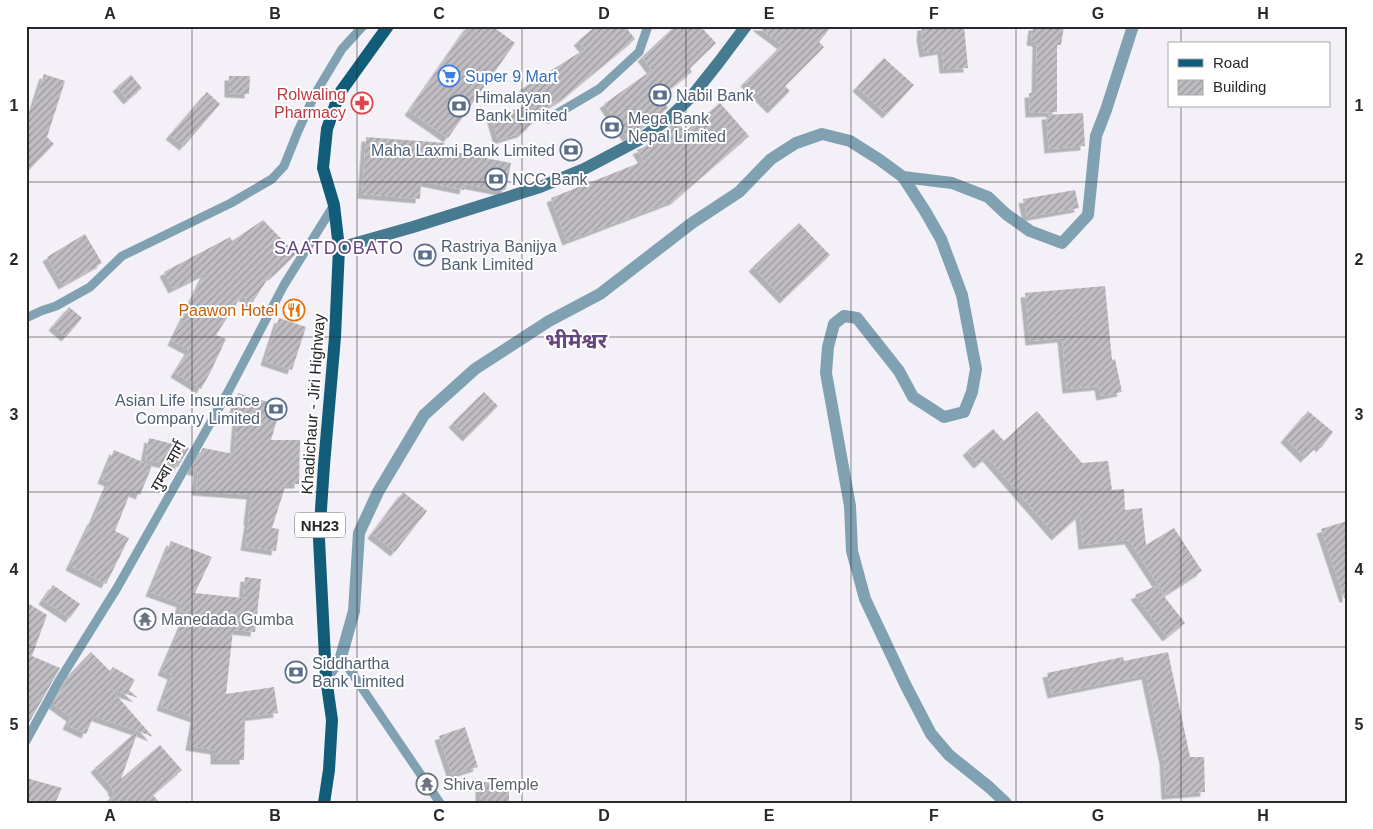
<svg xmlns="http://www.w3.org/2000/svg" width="1373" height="829" viewBox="0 0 1373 829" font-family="Arial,'Noto Sans Devanagari',sans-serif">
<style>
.building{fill:url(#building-hatch);filter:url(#shadow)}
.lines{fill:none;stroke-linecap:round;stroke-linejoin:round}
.lane{stroke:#80a1b1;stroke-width:9}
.street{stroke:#80a1b1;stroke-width:12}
.secondary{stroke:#467a91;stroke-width:12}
.primary{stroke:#115d79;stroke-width:12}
.grid{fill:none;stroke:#282729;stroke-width:1;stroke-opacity:0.55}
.labels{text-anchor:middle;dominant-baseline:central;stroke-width:4;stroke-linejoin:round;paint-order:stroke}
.shield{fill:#fff;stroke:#686869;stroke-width:1}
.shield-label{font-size:15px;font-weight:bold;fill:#282729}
.shop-label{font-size:16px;fill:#366cbe;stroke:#fff;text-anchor:start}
.health-label{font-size:16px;fill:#be3a42;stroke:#fff;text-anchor:end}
.service-label{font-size:16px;fill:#4e5e75;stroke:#fff;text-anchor:start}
.food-label{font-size:16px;fill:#c56008;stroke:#fff;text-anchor:end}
.street-label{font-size:16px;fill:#282729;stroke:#fff}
.worship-label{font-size:16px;fill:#5b616d;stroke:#fff;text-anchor:start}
.neighbourhood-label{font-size:18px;letter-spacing:1px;fill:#664580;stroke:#fff}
.district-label{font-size:21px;font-weight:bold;fill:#664580;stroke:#fff}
.neatline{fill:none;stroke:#282729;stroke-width:2}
.grid-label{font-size:16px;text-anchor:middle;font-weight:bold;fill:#282729}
</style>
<defs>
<pattern id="building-hatch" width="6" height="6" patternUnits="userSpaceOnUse" patternTransform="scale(1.25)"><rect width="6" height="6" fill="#bfbcc2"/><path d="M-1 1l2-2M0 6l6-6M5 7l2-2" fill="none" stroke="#9b999e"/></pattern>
<filter id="shadow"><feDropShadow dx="-4.5" dy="4.5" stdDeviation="0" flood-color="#0004"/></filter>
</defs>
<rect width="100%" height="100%" fill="#f3f1f7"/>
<g class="building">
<polygon points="468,26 492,26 515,43 448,138 409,111"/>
<polygon points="596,26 625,26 635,39 565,97 536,115 520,90 585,49 578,41"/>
<polygon points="675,26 700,26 716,43 690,68 692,72 660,96 668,108 635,133 627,137 604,104 652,70 642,57"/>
<polygon points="757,26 832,26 819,42 824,47 785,86 790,91 772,109 745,82 782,45"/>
<polygon points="922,26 964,26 968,68 944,69 942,50 924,53 921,36"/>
<polygon points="1033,26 1064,26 1061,45 1057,45 1057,112 1030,113 1029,93 1036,93 1037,42 1031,41"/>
<polygon points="884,58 914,85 887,114 857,87"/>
<polygon points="44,74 65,81 47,137 54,144 26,173 26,114 34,105"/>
<polygon points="131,75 142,88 128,100 117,87"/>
<polygon points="229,76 250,76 249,94 229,93"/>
<polygon points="207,92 220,104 184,146 170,135"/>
<polygon points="720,103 749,136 675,200 567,241 551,198 644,161 637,150 644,147 677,121 685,132"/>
<polygon points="526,106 532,124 522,133 498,140 491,116"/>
<polygon points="1083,113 1085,146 1049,149 1046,115"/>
<polygon points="366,137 445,143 440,149 511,163 506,189 502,191 465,184 464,190 421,181 420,199 362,194"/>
<polygon points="1075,190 1079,208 1027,217 1023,199"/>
<polygon points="263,220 296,254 273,276 270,275 251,305 242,295 216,335 226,339 210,373 201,389 175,373 189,350 172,341 205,273 173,289 164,272 230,237 232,241"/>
<polygon points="799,223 830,255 784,299 753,267"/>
<polygon points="85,234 102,263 63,285 47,257"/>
<polygon points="1105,286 1112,360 1115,359 1122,392 1101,396 1099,386 1067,389 1062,338 1030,341 1025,293"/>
<polygon points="69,307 82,318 66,337 53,326"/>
<polygon points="279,318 306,327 292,370 265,361"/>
<polygon points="484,392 498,406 467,437 453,423"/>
<polygon points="238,393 281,406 271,440 300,440 299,484 286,484 272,528 279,529 276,551 245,546 249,521 248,520 251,495 196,491 198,472 191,470 203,448 234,454 237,418 232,417"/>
<polygon points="1037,411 1082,463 1108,461 1112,490 1124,489 1125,510 1142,508 1146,545 1174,528 1202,571 1165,595 1129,540 1083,545 1080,515 1056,536 987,457 978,464 967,451 993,429 1004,441"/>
<polygon points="1308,411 1333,432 1321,448 1318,445 1305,458 1285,438"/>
<polygon points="149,438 189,448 178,467 145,459"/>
<polygon points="114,450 152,466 140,495 131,491 115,531 129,538 106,584 70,566 92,520 93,520 109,482 102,479"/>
<polygon points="403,492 427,511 395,552 372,534"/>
<polygon points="1347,521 1347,598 1344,598 1321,529"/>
<polygon points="171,541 212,557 195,593 243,598 245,577 261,579 255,632 233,630 226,694 274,687 278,713 245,717 244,760 215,760 215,750 190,746 195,718 161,706 172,675 162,671 187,613 179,610 181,603 150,592"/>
<polygon points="53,585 80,604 70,618 43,600"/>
<polygon points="1156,586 1185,623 1167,637 1135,595"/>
<polygon points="26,602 47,615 32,656 60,668 26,728"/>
<polygon points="91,652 110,671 113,667 135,680 129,690 138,698 111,689 153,737 138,731 121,779 160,745 182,770 153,795 160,803 105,803 115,794 112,790 113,789 95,768 137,731 94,716 86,734 67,725 71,717 53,704 71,673"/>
<polygon points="1168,652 1190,757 1204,757 1205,792 1166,795 1164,760 1146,675 1052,694 1047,673 1123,657 1124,661"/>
<polygon points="465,727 478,767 452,775 439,736"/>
<polygon points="26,778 62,788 55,803 42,803 26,799"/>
<polygon points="480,782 509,783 509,803 480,803"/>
</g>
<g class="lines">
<g class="lane">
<polyline points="548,119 599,89 639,52 648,26"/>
<polyline points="26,318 41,311 56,306 90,287 122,256 231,203 272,179 284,166 298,131 315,94 342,49 363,26"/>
<polyline points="341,657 440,803"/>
<polyline points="26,741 59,681 117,588 229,390 284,285 334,205"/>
</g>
<g class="street">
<polyline points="903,177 952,183 988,197 1006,214 1030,231 1062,243 1088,215 1096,136 1106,110 1133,26"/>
<polyline points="326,678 341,657 354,611 359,533 378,492 424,415 475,369 549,321 600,294 692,223 739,192 771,159 796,143 822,134 850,141 880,160 903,177 925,211 941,239 962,295 976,369 972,392 964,412 944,417 913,397 899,371 857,318 844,316 834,324 828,347 826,373 850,506 852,551 865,599 906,686 931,734 949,755 989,787 1006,803"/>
</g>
<polyline class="secondary" points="339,248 413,227 540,187 584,169 639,140 668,119 692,96 719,62 746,26"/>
<polyline class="primary" points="324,803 329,770 332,720 326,678 319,539 324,465 335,337 339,248 334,205 323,168 327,129 339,94 388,26"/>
</g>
<path class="grid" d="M 192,26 L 192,803M 357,26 L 357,803M 522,26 L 522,803M 686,26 L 686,803M 851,26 L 851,803M 1016,26 L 1016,803M 1181,26 L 1181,44M 1181,106 L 1181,803M 26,182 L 1347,182M 26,337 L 1347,337M 26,492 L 1347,492M 26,647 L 1347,647"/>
<defs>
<g id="supermarket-ring" transform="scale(1.125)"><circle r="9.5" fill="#fff" stroke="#3f7fe0" stroke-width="1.5"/><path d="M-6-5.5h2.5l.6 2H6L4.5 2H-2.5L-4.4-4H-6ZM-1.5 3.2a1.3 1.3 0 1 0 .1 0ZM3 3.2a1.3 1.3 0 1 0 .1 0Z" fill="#3f7fe0"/></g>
<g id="bank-ring" transform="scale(1.125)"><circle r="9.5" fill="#fff" stroke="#5c6f8a" stroke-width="1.5"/><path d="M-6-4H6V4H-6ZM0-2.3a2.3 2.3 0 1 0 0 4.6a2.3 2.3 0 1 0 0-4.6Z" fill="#5c6f8a"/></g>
<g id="pharmacy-ring" transform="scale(1.125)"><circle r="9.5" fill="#fff" stroke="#e0444e" stroke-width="1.5"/><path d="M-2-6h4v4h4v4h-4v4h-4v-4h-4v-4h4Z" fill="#e0444e"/></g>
<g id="restaurant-ring" transform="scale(1.125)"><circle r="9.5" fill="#fff" stroke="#e8710a" stroke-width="1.5"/><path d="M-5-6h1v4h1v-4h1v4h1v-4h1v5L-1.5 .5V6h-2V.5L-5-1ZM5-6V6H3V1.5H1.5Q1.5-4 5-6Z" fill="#e8710a"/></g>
<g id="temple-ring" transform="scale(1.125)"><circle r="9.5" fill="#fff" stroke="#6b7280" stroke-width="1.5"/><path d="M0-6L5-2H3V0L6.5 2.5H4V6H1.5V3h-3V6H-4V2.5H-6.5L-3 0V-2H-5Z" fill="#6b7280"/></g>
</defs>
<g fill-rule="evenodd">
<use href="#supermarket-ring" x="449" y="76"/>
<use href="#bank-ring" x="660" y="95"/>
<use href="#pharmacy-ring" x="362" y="103"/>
<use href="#bank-ring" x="459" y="106"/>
<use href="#bank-ring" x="612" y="127"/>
<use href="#bank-ring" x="571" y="150"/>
<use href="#bank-ring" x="496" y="179"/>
<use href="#bank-ring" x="425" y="255"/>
<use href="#restaurant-ring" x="294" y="310"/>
<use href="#bank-ring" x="276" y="409"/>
<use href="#temple-ring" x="145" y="619"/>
<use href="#bank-ring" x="296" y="672"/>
<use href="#temple-ring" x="427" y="784"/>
</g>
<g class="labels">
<rect class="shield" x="295" y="512.5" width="50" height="25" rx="4"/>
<g class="shield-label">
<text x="320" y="525">NH23</text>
</g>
<g class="shop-label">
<text x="465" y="76">Super 9 Mart</text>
</g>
<g class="health-label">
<text x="346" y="94">Rolwaling<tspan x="346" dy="18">Pharmacy</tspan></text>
</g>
<g class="service-label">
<text x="676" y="95">Nabil Bank</text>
<text x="475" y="97">Himalayan<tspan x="475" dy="18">Bank Limited</tspan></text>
<text x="628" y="118">Mega Bank<tspan x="628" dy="18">Nepal Limited</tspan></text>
<text x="555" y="150" text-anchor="end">Maha Laxmi Bank Limited</text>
<text x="512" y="179">NCC Bank</text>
<text x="441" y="246">Rastriya Banijya<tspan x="441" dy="18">Bank Limited</tspan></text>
<text x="260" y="400" text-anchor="end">Asian Life Insurance<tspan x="260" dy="18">Company Limited</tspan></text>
<text x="312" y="663">Siddhartha<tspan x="312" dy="18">Bank Limited</tspan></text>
</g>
<g class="food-label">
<text x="278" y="310">Paawon Hotel</text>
</g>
<g class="street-label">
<text transform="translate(313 404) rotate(-86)">Khadichaur - Jiri Highway</text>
<text transform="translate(168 466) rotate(-61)">गुम्बा मार्ग</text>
</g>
<g class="worship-label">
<text x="161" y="619">Manedada Gumba</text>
<text x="443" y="784">Shiva Temple</text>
</g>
<g class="neighbourhood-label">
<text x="339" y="248">SAATDOBATO</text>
</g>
<g class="district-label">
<text x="576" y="340">भीमेश्वर</text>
</g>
</g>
<rect width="1373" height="829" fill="none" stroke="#ffffff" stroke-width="55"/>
<rect x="1168" y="42" width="162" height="65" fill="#ffffff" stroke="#a9a9a9"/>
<rect x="1178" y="59" width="25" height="8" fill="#115d79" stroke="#a9a9a9"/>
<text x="1213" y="68" font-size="15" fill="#282729">Road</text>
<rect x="1178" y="80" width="25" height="15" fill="url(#building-hatch)" stroke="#a9a9a9"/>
<text x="1213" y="92" font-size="15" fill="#282729">Building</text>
<rect x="28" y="28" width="1318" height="774" class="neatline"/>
<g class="grid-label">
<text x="110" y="19">A</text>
<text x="275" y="19">B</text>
<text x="439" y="19">C</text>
<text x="604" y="19">D</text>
<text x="769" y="19">E</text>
<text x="934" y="19">F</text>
<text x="1098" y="19">G</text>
<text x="1263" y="19">H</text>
<text x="14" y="111">1</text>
<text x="1359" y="111">1</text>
<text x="14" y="265">2</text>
<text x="1359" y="265">2</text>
<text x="14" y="420">3</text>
<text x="1359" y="420">3</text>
<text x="14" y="575">4</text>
<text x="1359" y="575">4</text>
<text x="14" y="730">5</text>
<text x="1359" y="730">5</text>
<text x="110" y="821">A</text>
<text x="275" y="821">B</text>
<text x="439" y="821">C</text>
<text x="604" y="821">D</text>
<text x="769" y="821">E</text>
<text x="934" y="821">F</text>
<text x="1098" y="821">G</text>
<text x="1263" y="821">H</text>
</g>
</svg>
